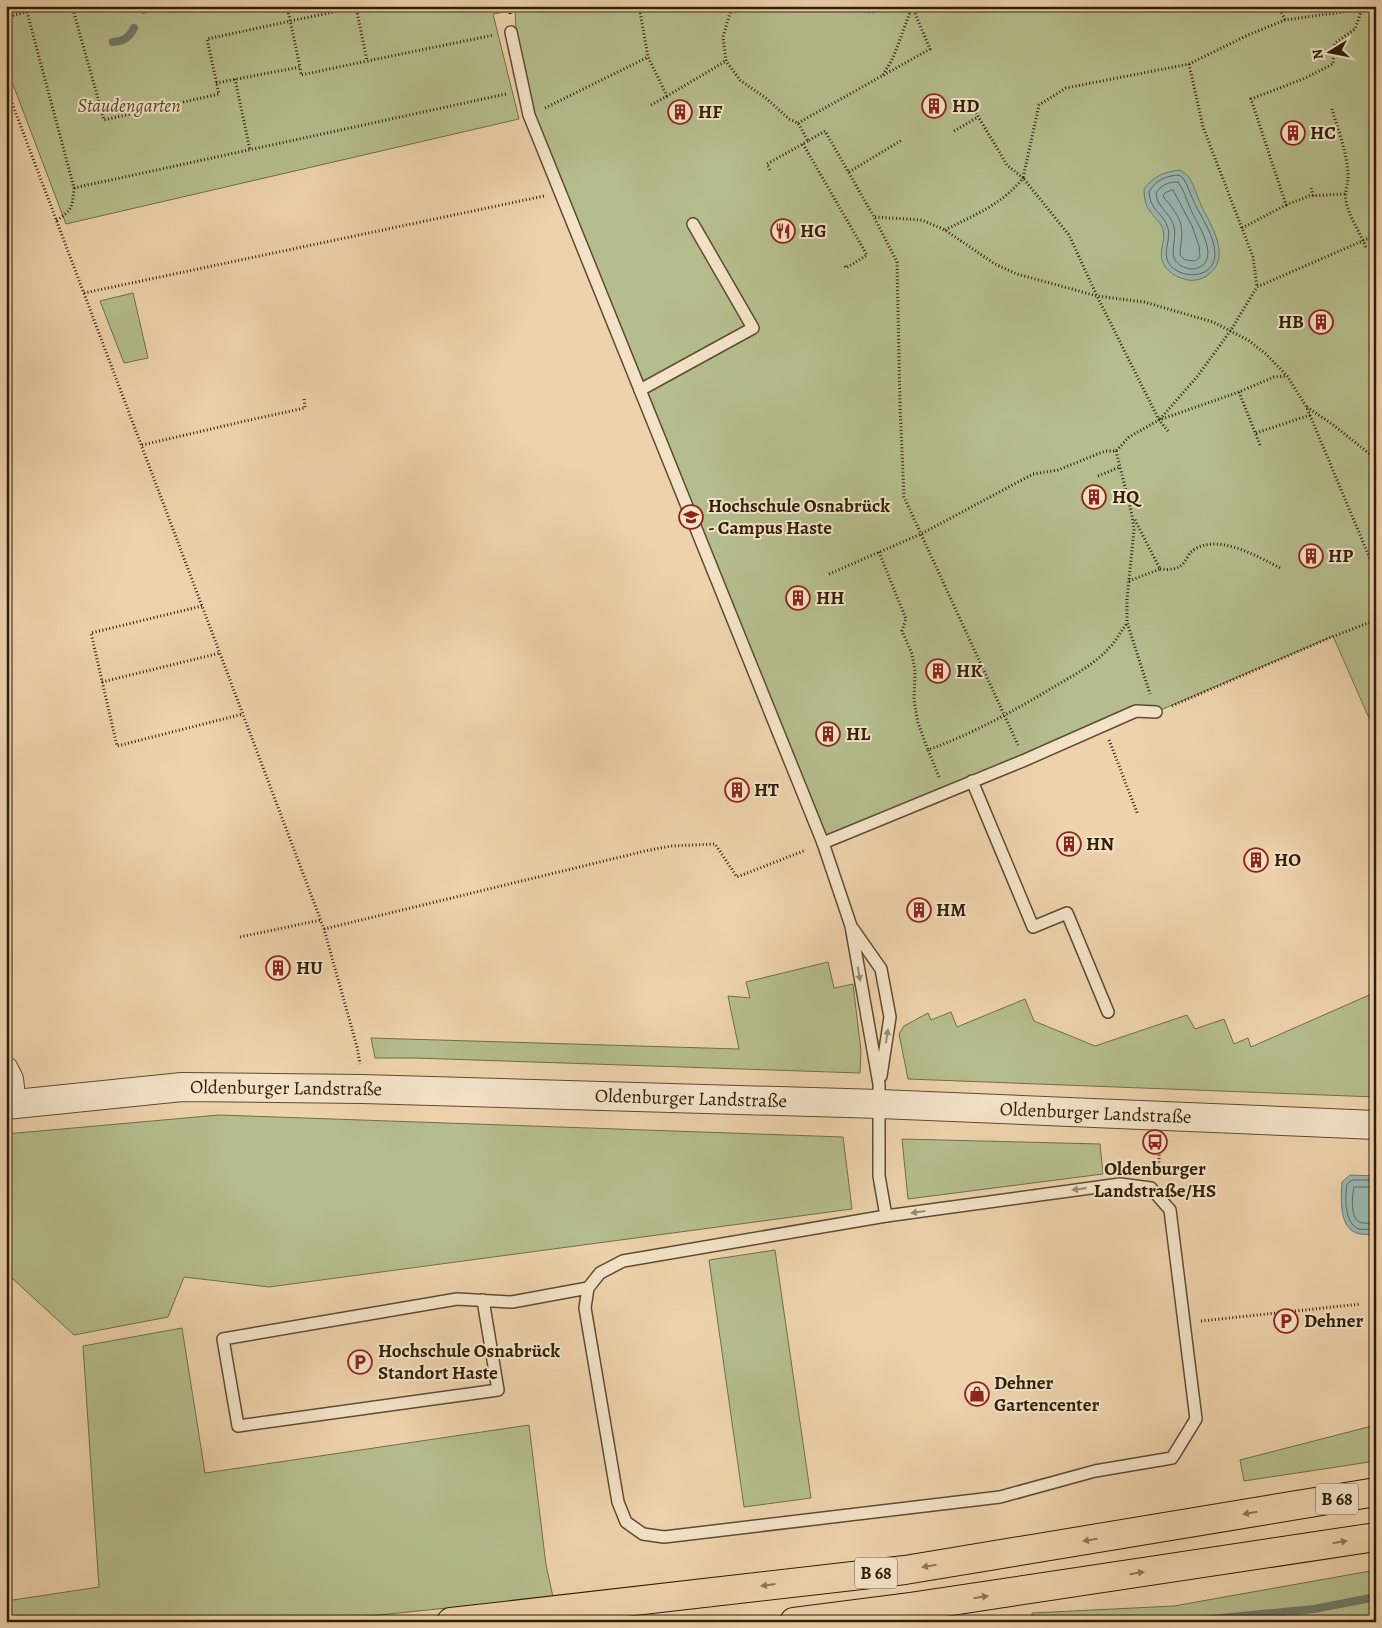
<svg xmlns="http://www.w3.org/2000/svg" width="1382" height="1628" viewBox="0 0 1382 1628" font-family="Alegreya,serif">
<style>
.green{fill:#b5bd8c;stroke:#726e4a}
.water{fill:#9ab6af;stroke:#6f7a6c}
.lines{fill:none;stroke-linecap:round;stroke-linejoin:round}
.shore{stroke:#646a5b;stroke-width:1}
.stream{stroke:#6f7a6c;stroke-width:8}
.service-casing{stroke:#5e4c30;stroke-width:14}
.minor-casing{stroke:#5e4c30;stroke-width:26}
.tertiary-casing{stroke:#5e4c30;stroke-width:30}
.trunk-casing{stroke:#2f1f07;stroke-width:30}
.path{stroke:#2f1f07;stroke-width:3;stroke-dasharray:1 2.5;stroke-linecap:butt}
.service{stroke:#f3e2c8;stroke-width:11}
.minor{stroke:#f3e2c8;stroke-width:24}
.tertiary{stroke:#f3e2c8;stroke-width:28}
.trunk{stroke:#edd2ab;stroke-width:28}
.oneway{fill:#9b8a71}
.oneway2{fill:#8e7859}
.labels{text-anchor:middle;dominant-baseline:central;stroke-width:4;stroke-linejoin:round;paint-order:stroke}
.shield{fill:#f3e2c8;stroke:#6a5a41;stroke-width:1}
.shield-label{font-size:18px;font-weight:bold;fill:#2f1f07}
.park-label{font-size:19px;font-style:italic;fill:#574e2f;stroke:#f3e2c8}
.poi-label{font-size:19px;font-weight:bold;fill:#2f1f07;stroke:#f3e2c8;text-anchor:start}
.street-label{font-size:19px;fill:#2f1f07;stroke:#f3e2c8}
</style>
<rect width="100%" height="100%" fill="#edd2ab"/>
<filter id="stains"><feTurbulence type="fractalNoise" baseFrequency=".004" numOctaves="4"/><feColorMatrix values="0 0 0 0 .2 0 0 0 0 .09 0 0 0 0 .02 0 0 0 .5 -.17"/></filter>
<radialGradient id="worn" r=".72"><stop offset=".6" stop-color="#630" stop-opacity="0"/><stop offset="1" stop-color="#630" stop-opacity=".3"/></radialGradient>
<g class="green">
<polygon points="6,6 1376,6 1376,734 1333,636 1156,712 1136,711 826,841 536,121 516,31 515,10 493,14 519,119 66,224 6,66"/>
<polygon points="133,293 148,358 124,363 100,301"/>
<polygon points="828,962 834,988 853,984 861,1051 860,1073 415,1058 375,1058 371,1038 739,1049 728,996 750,998 746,982"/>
<polygon points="1376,992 1376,1097 908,1079 899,1034 904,1026 928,1013 931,1020 951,1012 957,1027 1025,999 1034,1021 1095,1046 1187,1015 1195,1029 1224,1019 1234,1044 1248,1038 1251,1047"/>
<polygon points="219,1115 843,1137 852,1209 269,1287 184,1277 168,1317 74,1335 13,1279 6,1278 6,1134"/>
<polygon points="902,1139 1100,1144 1103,1174 908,1199"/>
<polygon points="775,1250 811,1498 744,1507 709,1260"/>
<polygon points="182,1328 205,1473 529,1425 546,1565 553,1597 312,1622 6,1622 6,1601 99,1587 83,1346"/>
<polygon points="1376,1425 1376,1461 1244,1481 1240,1460"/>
<polygon points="1376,1570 1376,1622 1032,1622 1032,1613 1174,1606"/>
</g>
<g class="water">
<path d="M 1180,170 C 1193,176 1195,193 1201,205 C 1210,224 1232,256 1209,274 C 1203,279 1196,281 1188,280 C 1178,278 1168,273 1163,263 C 1158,252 1166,241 1163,230 C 1161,221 1154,218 1150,211 C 1145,205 1144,197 1144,189 C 1154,176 1164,172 1180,170 Z"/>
<path d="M 1350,1175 L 1376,1176 L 1376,1234 C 1371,1234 1365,1235 1360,1234 C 1338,1230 1341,1198 1342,1182 Z"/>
</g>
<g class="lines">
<g class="shore">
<path d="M 1171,176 L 1179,175 L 1183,178 C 1188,185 1190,194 1194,202 C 1202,219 1215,236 1215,255 C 1214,280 1178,280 1168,262 C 1163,252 1171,239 1168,228 C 1163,212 1150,211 1149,192 C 1154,183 1161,178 1171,176 Z"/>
<path d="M 1178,182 C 1184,190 1187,201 1191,210 C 1197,224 1218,253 1202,266 C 1198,268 1195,269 1191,269 C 1184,268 1178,265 1175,260 C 1170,253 1177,237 1174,226 C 1170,213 1156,206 1156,193 C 1161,185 1168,182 1178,182 Z"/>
<path d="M 1173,190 L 1192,226 L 1199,246 L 1200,257 L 1195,261 L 1185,260 L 1180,255 C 1181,235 1186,227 1173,209 C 1170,204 1166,201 1163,196 L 1165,193 Z"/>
<path d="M 1376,1180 L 1352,1180 L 1347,1184 C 1345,1196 1344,1224 1359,1229 C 1364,1230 1371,1229 1376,1229"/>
<path d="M 1376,1187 L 1354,1187 C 1352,1196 1350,1216 1359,1222 C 1363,1224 1371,1223 1376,1223"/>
</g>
<g class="stream">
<polyline points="164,6 172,9 184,6"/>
<polyline points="143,10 154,6"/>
<path d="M 113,42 C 124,41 129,38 134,28"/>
<polyline points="1179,1622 1314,1609 1376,1597"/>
</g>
<g class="service-casing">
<g id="service">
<polyline points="511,32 529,115 823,843 851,926 879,1084 879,1176 886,1216"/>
<polyline points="640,390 753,328 693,224"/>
<polyline points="972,781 1033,927 1067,913 1108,1012"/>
<polyline points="823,843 1025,760 1136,711 1156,712"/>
<polyline points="853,929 881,969 890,1017 881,1076"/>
<polyline points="483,1300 498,1390 238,1426 223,1339 457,1299 512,1302 588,1288 600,1273 623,1261 886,1216 1120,1184 1151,1188 1170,1210 1196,1419 1172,1458 1095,1471 1000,1497 664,1537 643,1534 626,1522 618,1502 585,1308 588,1288"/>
</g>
</g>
<g class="minor-casing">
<polyline id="minor" points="6,1069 11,1079 14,1104"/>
</g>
<g class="tertiary-casing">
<g id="tertiary">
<path id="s1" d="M 6,1105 L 182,1087 L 362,1089 L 880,1104 L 1376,1125"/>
</g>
</g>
<g class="trunk-casing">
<g id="trunk">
<polyline points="451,1622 905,1570 1376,1492"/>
<polyline points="794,1622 911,1607 1376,1537"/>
</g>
</g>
<g class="path">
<polyline points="72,6 104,120 219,94 207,39 356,7 367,61 494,35"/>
<polyline points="287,6 300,67"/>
<polyline points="510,6 510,16"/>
<polyline points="639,6 648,57 667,96 726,61"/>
<polyline points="739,6 730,13 723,37 726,61 740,80 767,99 789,119 798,123 808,141 825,131 874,217 897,262 900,405 904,497 1018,745"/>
<polyline points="827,6 871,12 896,6"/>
<polyline points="1279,6 1285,20"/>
<path d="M 27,12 L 74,188 C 72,208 73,209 56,221"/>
<polyline points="6,17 51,6"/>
<polyline points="1189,64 1203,127 1253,257 1257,287"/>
<polyline points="883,75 893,58 912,7"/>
<polyline points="235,79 250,150"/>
<polyline points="216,83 300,67 301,75 367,61"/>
<polyline points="6,87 324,929 357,1047 360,1064"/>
<polyline points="651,105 667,96"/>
<polyline points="545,108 648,57"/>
<path d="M 1332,109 C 1338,130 1347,152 1348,174 C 1349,183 1344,191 1346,201 C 1349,217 1360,232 1366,248"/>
<polyline points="798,123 930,49 912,6"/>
<polyline points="954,131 978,117"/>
<polyline points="803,144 867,255 846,268 844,265"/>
<polyline points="770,170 767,164 808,141"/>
<polyline points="849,172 902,140"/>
<polyline points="74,188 506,94"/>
<polyline points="1311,188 1313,196"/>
<polyline points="1286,205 1309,196 1345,194"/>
<polyline points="875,217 922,220 945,230 995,264 1017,274 1097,296 1144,302 1213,322 1248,340 1266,354 1287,376 1306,406 1376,573"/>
<polyline points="1242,228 1286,205 1251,99 1303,79 1333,64 1335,43 1355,29 1362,9"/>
<path d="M 945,230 C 974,215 1003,204 1023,178 L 1007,165 L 976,113"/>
<polyline points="84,293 544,196"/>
<polyline points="1239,392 1260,445"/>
<polyline points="1307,407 1332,424 1376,459"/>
<polyline points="1160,419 1197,377 1231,330 1257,287 1376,235"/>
<polyline points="1168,431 1159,420 1097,296 1069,235 1023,178 1039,105 1066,88 1189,64 1248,35 1285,20 1342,12 1367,6"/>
<polyline points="1256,433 1310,415"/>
<polyline points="142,445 254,419 305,408 304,399"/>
<polyline points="1116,451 1132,515 1134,530 1127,599 1127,622 1150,694"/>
<polyline points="1098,476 1120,467"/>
<polyline points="879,552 906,619 902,631 912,654 915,671 914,700 918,723 928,750"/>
<path d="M 1160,569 C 1170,570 1179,570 1185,561 C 1187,558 1189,554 1191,552 C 1215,531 1259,557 1282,569"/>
<polyline points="829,574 921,534 1033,474 1058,470 1105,451 1116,451 1129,437 1159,420 1239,392 1274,377 1287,376"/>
<polyline points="1129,581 1160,569 1134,518"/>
<polyline points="202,606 91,633 117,746 243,714"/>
<polyline points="102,682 220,653"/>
<polyline points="1172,706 1334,636 1376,620"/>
<polyline points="1109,740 1138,815"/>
<path d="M 939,777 L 928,750 C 972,734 1012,712 1052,688 C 1072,676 1094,665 1109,648 C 1116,641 1121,631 1127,623"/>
<polyline points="324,929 645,851 671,846 715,844 737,877 806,850"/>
<polyline points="240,937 321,920"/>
<polyline points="1158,1173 1160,1142"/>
<polyline points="1201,1321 1361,1304"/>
</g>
<use href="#service" class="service"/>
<use href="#minor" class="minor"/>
<use href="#tertiary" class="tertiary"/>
<use href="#trunk" class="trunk"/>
</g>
<defs><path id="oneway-solid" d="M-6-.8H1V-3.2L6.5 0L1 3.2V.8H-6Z" transform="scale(1.25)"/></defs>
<g class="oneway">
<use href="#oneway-solid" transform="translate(859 974) rotate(80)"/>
<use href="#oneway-solid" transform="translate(887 1036) rotate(-81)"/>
<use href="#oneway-solid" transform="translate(1079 1189) rotate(172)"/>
<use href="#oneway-solid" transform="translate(918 1212) rotate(172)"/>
</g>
<g class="oneway2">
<use href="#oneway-solid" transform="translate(1250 1513) rotate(171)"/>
<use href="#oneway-solid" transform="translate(1090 1540) rotate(171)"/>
<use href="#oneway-solid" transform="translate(1340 1542) rotate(-9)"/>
<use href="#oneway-solid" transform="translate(929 1566) rotate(171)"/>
<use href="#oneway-solid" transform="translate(1137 1573) rotate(-9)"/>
<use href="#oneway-solid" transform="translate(768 1585) rotate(173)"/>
<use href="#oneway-solid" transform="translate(981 1597) rotate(-9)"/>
</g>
<defs>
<g id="building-ring" transform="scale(1.25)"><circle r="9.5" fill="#f3e2c8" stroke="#8f2418" stroke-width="1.5"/><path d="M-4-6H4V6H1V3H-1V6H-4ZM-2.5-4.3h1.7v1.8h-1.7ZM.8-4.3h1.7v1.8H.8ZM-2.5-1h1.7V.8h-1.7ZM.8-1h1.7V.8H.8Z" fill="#8f2418"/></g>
<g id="restaurant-ring" transform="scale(1.25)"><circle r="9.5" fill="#f3e2c8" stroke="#8f2418" stroke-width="1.5"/><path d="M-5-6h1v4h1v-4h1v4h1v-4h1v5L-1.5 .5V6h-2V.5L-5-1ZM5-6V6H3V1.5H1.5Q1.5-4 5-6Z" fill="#8f2418"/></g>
<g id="university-ring" transform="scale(1.25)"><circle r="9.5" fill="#f3e2c8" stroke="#8f2418" stroke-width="1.5"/><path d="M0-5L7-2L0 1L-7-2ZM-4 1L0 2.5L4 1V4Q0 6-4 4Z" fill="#8f2418"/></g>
<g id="bus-ring" transform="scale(1.25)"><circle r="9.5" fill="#f3e2c8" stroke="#8f2418" stroke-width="1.5"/><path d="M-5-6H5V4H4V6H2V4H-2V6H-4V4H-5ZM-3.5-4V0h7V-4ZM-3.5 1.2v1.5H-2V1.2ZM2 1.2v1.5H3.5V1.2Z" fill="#8f2418"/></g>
<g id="parking-ring" transform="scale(1.25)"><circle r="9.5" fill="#f3e2c8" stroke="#8f2418" stroke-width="1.5"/><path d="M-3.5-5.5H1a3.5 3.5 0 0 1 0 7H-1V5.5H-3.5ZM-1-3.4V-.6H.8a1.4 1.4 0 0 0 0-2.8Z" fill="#8f2418"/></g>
<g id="shop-ring" transform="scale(1.25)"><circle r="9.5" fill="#f3e2c8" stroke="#8f2418" stroke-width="1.5"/><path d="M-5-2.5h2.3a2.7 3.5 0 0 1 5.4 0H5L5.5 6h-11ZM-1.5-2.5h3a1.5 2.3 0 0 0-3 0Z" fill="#8f2418"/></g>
</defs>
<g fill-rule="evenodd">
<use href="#building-ring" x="934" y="106"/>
<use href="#building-ring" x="680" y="112"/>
<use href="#building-ring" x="1293" y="133"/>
<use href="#restaurant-ring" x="783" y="231"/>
<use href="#building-ring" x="1321" y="322"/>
<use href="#building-ring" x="1094" y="497"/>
<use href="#university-ring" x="691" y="517"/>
<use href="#building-ring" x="1311" y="556"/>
<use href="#building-ring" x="798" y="598"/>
<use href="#building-ring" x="938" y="671"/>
<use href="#building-ring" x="828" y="734"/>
<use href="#building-ring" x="737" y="790"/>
<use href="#building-ring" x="1069" y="844"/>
<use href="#building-ring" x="1256" y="860"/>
<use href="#building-ring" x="919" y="910"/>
<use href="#building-ring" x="278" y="968"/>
<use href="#bus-ring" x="1155" y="1142"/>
<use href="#parking-ring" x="1286" y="1321"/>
<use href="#parking-ring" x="360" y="1362"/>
<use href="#shop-ring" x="977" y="1394"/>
</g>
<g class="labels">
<g class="shield">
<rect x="1316" y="1483.5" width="42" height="31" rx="4"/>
<rect x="855" y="1557.5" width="42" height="31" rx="4"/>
</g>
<g class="shield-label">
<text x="1337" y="1499">B 68</text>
<text x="876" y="1573">B 68</text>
</g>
<g class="park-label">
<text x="129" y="106">Staudengarten</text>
</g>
<g class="poi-label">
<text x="952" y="106">HD</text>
<text x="698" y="112">HF</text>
<text x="1310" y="133">HC</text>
<text x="800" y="231">HG</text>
<text x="1304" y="322" text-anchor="end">HB</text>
<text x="1112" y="497">HQ</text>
<text x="708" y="506">Hochschule Osnabrück<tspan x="708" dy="22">- Campus Haste</tspan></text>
<text x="1328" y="556">HP</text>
<text x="816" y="598">HH</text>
<text x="956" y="671">HK</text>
<text x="846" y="734">HL</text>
<text x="754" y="790">HT</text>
<text x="1086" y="844">HN</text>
<text x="1274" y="860">HO</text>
<text x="936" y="910">HM</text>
<text x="296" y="968">HU</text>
<text x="1155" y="1169" text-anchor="middle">Oldenburger<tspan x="1155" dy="22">Landstraße/HS</tspan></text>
<text x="1304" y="1321">Dehner</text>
<text x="378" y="1351">Hochschule Osnabrück<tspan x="378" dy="22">Standort Haste</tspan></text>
<text x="994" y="1383">Dehner<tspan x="994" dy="22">Gartencenter</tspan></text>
</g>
<g class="street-label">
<text stroke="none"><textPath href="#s1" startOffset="281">Oldenburger Landstraße</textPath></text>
<text stroke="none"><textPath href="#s1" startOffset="686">Oldenburger Landstraße</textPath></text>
<text stroke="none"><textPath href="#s1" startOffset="1091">Oldenburger Landstraße</textPath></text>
</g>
</g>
<rect width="1382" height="1628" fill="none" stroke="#edd2ab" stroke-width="25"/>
<rect x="8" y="8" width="1367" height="1613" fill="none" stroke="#2f1f07" stroke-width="2.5"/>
<rect x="12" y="12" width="1357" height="1603" fill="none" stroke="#2f1f07"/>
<g transform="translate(1330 52) rotate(260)" stroke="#f3e2c8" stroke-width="4" paint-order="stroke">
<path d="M0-4L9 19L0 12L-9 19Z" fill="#2f1f07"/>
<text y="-8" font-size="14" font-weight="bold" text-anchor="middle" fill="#2f1f07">N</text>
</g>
<rect width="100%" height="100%" filter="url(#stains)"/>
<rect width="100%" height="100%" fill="url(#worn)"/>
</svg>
